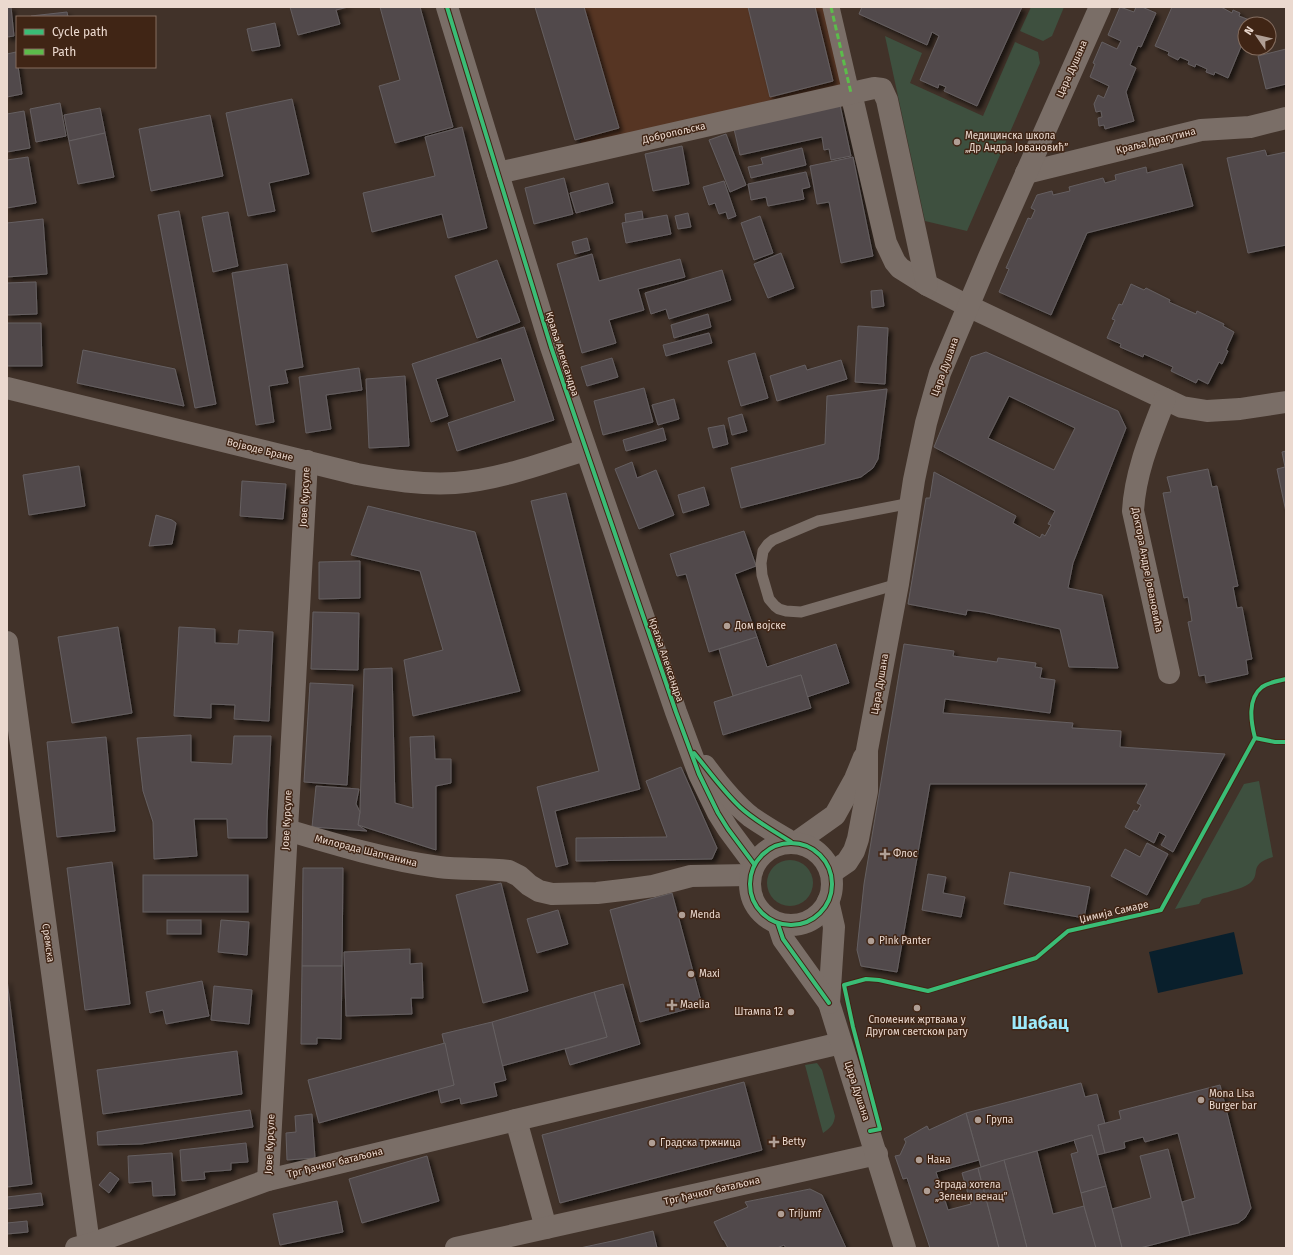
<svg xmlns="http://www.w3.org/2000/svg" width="1293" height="1255" viewBox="0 0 1293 1255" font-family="'Fira Sans',sans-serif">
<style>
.built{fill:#563523}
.green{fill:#3e503f}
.water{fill:#091f2c}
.building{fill:#514a4b;stroke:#655f61;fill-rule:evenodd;filter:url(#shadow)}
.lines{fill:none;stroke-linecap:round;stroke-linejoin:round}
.service{stroke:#7a6e67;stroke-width:11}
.pedestrian{stroke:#7a6e67;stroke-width:17}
.minor{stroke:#7a6e67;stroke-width:22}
.secondary{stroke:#7a6e67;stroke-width:22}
.quiet{stroke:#5cbc4b;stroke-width:3;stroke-dasharray:6 3;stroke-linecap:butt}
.cycleway-casing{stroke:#402515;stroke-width:6}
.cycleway{stroke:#3abd76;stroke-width:4}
.poi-dot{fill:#b09f95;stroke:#402515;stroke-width:1.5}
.labels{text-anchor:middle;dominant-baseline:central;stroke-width:3;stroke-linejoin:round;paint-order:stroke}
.street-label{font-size:10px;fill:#ebd9cf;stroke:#402515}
.poi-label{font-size:10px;fill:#ebd9cf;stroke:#402515;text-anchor:start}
.town-label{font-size:18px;font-weight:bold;fill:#9ceafc;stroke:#402515}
</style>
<defs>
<filter id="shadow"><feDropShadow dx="3.5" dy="3.5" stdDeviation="2" flood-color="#0009"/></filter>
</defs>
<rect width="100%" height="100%" fill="#413229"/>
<polygon class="built" points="538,7 831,7 854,88 582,146"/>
<g class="green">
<polygon points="1031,7 1064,7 1052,36 1043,41 1020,31"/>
<polygon points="885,36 922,53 910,83 983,116 1015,42 1038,52 1040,63 967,231 925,221"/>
<path d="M 1259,781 L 1273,857 C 1247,865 1262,874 1250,883 C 1242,890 1214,895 1202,899 L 1199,904 L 1175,909 L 1244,784 Z"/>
<circle cx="790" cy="883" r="23"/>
<path d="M 817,1063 L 822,1070 L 835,1116 C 834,1125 830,1128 823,1133 L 805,1065 Z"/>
</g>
<polygon class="water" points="1234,932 1243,974 1158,993 1149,952"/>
<g class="building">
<polygon points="7,7 11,7 14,36 7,37"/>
<polygon points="290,7 348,7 336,10 340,24 298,35"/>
<polygon points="380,7 420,7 453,127 395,143 379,86 400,80"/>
<polygon points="535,7 584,7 619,128 575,140"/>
<polygon points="748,7 815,7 833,81 770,97"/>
<polygon points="862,7 935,8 1022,7 977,106 944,91 946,87 939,84 938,88 920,80 939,36 932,32 927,45 859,14"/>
<polygon points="1120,7 1134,12 1136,7 1142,7 1156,13 1141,47 1138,46 1130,65 1136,68 1126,92 1134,121 1105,129 1104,125 1099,126 1098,118 1102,117 1101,111 1096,112 1094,104 1098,95 1104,98 1109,86 1090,77 1095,64 1093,63 1102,42 1117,49 1121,41 1108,35"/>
<polygon points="1172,7 1221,7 1232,13 1233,10 1240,13 1239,16 1252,21 1251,24 1245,24 1245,37 1228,78 1215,72 1214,75 1206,72 1207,69 1196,64 1195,67 1188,64 1189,61 1180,57 1178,60 1168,55 1169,52 1155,46"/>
<polygon points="67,12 68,17 31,17 31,16"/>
<polygon points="275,23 280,46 252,51 247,29"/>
<polygon points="1286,49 1286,84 1266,89 1258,56"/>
<polygon points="16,52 22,94 7,97 7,54"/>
<polygon points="292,99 309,174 269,183 275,211 248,216 226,113"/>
<polygon points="60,103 66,136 36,142 30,109"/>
<polygon points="840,105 851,156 831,160 829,149 824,150 822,137 740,155 734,129"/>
<polygon points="100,108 105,133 69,141 64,115"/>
<polygon points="24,111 30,148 7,152 7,114"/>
<polygon points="210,115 223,176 151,191 139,129"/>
<polygon points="462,127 487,228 448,238 442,214 372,232 363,193 435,176 425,137"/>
<polygon points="105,133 114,177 78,184 69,141"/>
<polygon points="726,134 746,185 730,192 709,140"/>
<polygon points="682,146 689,184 653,191 645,154"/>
<polygon points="802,148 806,165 751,178 748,167 763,164 761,158"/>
<polygon points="1265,150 1267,156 1286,152 1286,245 1248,253 1227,158"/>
<polygon points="28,157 36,203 7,208 7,160"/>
<polygon points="853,157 873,256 841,263 829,202 817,204 810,166"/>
<polygon points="1182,164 1193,206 1087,233 1051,315 999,292 1009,269 1006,268 1028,218 1031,219 1035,210 1031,208 1037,195 1052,191 1053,195 1070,191 1069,187 1103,178 1105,183 1116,180 1115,175 1146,167 1147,173"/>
<polygon points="806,172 810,187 802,189 804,199 768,206 766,197 751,200 748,184"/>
<polygon points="564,178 573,214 534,224 525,188"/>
<polygon points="724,181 736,216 728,219 726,212 719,214 715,203 709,205 703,187"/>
<polygon points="608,183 613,203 576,213 570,193"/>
<polygon points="179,211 216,404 195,408 158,215"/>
<polygon points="642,211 643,219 626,223 625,214"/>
<polygon points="228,212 238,266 213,272 202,217"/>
<polygon points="688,213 691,227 678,229 675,216"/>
<polygon points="667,215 671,234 626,243 622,223"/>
<polygon points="760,216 773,253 754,260 741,223"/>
<polygon points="43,219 47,274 7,277 7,223"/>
<polygon points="587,238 590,250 575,254 572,242"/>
<polygon points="781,253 794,288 768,298 754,264"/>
<polygon points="592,254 599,281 680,259 685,277 638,289 644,310 609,320 616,343 582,353 557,264"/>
<polygon points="497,260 520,322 477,338 455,276"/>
<polygon points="287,264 303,367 285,370 288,383 269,386 274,422 256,425 232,273"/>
<polygon points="722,270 731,300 669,319 666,309 651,314 645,293"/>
<polygon points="36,282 37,314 7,315 7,283"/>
<polygon points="1131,284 1144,290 1146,288 1170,300 1169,302 1196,314 1197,311 1224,324 1223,326 1234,332 1226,350 1228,351 1222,364 1219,362 1208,384 1198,379 1196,383 1171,371 1173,367 1144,354 1143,357 1120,347 1121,344 1107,338 1115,320 1112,319 1119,304 1122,305"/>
<polygon points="882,290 884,306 872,308 871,291"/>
<polygon points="708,314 711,327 674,338 671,325"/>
<polygon points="7,323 41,323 42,366 7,366"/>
<polygon points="858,326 888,328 885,384 855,382"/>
<polygon points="524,327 554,420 457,451 448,423 515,401 501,358 436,379 448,416 431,422 412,364"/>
<polygon points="709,333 712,343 666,356 663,345"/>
<polygon points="83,350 175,369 184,406 77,383"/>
<path d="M 986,352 L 1118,411 L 1126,428 L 1073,563 L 1068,588 L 1102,595 L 1118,668 L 1069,667 L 1060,629 L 983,612 L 967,610 L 966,615 L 908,604 L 926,498 L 930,498 L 934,472 L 1016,516 L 1013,523 L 1040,538 L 1042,534 L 1045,536 L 1051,525 L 1048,524 L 1055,511 L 934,447 L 971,357 ZM 1009,396 L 1075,428 L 1054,470 L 988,438 Z"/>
<polygon points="755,353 768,398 741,406 728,361"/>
<polygon points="612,358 618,377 587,386 581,367"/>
<polygon points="841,360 847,379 777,401 770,376 805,365 807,370"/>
<polygon points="359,368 362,390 326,395 331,429 306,433 299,377"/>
<polygon points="405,376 409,446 369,448 366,379"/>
<polygon points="644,388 653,422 603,435 594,401"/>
<polygon points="887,389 878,459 873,468 861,477 741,508 731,468 825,444 827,396"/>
<polygon points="674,399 679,419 658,425 652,405"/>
<polygon points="742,414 747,431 732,435 728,418"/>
<polygon points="724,425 728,444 713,448 708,428"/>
<polygon points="663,428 666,440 626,451 623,440"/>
<polygon points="1286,451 1286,512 1277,469 1285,467 1282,452"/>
<polygon points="632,462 637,478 656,470 674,515 639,529 615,469"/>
<polygon points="79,466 85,506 29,515 23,475"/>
<polygon points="1208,469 1212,487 1217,486 1238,586 1233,587 1237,608 1242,607 1252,659 1246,660 1248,674 1206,683 1205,675 1199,676 1188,622 1192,621 1188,597 1184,598 1163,493 1171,492 1167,477"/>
<polygon points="242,481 286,484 283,519 240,516"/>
<polygon points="704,487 709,505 683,513 678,495"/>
<polygon points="566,493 640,789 555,811 568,864 556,867 537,787 599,771 531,501"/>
<polygon points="368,506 475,532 520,691 413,716 404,660 443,650 420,571 351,555"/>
<polygon points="156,515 172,520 176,523 172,544 149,546"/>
<polygon points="744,531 756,566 735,574 757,637 709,652 686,574 677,576 670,554"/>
<polygon points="360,561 360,598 319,599 319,562"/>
<polygon points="313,612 359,613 358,670 311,669"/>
<polygon points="118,627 132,713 72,723 58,637"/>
<polygon points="179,627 215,629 215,643 238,644 239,630 273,632 269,721 234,719 235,705 211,704 211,718 174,716"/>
<polygon points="757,637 767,667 836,644 849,683 807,697 801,675 733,696 719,649"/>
<polygon points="904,644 954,651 953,656 997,662 998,658 1036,663 1035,667 1042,668 1040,678 1055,680 1050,713 945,699 943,713 1073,723 1072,728 1121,731 1120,747 1225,754 1173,852 1161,845 1166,836 1159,832 1154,843 1125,827 1134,810 1137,812 1141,805 1137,803 1147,784 930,784 897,972 861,966 857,950 864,884"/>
<polygon points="392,668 395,803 413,808 410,737 434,736 435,759 451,759 451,783 436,786 436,850 358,825 360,812 364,669"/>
<polygon points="801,675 811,708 723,735 714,702"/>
<polygon points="310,683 353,685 347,785 304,782"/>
<polygon points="191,735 191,762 232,764 234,736 271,736 267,821 267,838 228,838 227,819 194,819 197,856 154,859 153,822 143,791 137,738"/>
<polygon points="106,737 115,831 57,837 47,742"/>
<polygon points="681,767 717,848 712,859 576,861 576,838 667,837 646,781"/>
<polygon points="316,786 359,789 356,804 360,812 358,825 367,831 312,827"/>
<polygon points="1147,843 1168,854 1147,895 1111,876 1125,849 1140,857"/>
<polygon points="112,862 130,1004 85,1010 67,868"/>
<polygon points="303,868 343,868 342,966 302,966"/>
<polygon points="1010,872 1090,887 1084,918 1004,904"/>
<polygon points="928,874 946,877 943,893 965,897 961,917 922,910"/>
<rect x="143" y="875" width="105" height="37"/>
<polygon points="501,883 528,991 483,1003 456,895"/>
<polygon points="672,893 702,1005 640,1022 610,910"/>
<polygon points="558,910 568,944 537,953 527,919"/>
<rect x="167" y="920" width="34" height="14"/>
<polygon points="221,920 249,922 247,955 218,952"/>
<polygon points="410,949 410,964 422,963 423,998 411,998 412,1014 346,1016 344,952"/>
<polygon points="302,966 342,966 341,1039 317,1038 317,1044 301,1044"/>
<polygon points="7,980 32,1184 7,1187"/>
<polygon points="202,981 209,1016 166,1024 163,1010 150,1013 146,992"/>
<polygon points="623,984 640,1044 570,1065 565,1049 607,1037 594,992"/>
<polygon points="214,986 252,990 249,1024 211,1020"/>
<polygon points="594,992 607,1037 502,1066 492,1022"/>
<polygon points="492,1022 506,1080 494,1083 497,1096 461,1104 460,1098 441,1103 438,1089 454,1085 442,1034"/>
<polygon points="445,1043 454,1085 319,1123 308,1080"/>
<polygon points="237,1051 242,1094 103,1114 97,1070"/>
<polygon points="744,1082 762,1150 560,1203 542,1135"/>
<polygon points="1081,1083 1085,1097 1097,1094 1105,1124 1098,1125 1105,1153 1097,1155 1092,1135 981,1167 966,1113"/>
<polygon points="1220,1085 1251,1208 1245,1218 1238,1223 1190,1235 1182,1202 1195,1198 1178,1133 1145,1142 1143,1137 1124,1142 1125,1148 1105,1153 1098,1125 1121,1119 1119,1111"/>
<polygon points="250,1110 253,1127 141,1144 98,1145 97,1132"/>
<polygon points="966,1113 979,1160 936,1172 948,1210 971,1204 962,1173 978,1168 999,1248 930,1248 907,1178 903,1179 895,1156 900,1155 906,1142 904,1139 927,1126 929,1130"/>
<polygon points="312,1114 315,1158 287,1160 286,1133 296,1132 295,1116"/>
<polygon points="1092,1135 1106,1186 1081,1193 1071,1154 1078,1152 1074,1140"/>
<polygon points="246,1143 248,1162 231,1163 231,1170 204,1172 205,1179 182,1181 180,1150"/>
<polygon points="1168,1149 1190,1235 1140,1248 1122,1248 1112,1209 1151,1198 1140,1156"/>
<polygon points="1037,1151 1053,1214 1084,1206 1096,1248 1027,1248 1004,1160"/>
<polygon points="172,1153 175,1195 153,1196 152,1181 129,1183 128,1156"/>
<polygon points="427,1156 439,1201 362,1223 349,1179"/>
<polygon points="1004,1160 1027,1248 999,1248 978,1168"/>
<polygon points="110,1172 119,1179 109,1193 99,1185"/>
<polygon points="1106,1186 1112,1209 1122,1248 1096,1248 1084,1206 1081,1193"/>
<polygon points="810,1189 822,1195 846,1248 786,1248 784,1245 777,1248 728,1248 724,1240 723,1240 714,1222 748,1207 745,1202"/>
<polygon points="41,1193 43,1205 7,1209 7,1197"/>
<polygon points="337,1201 343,1232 280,1245 273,1214"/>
<polygon points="27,1221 28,1232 7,1234 7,1223"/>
<polygon points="653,1231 657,1248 580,1248 617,1240"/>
</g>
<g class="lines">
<polyline class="service" points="898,584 801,612 786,611 779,609 775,606 769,599 762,575 761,563 763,551 768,544 773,540 818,521 911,503"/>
<polyline class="pedestrian" points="831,7 851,93"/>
<g class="minor">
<polyline points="447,7 551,347 676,712 699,774 718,813 728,829 754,864"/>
<polyline points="851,93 886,243 895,262 900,268 927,285 968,306 1182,407 1207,411 1240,409 1286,402"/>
<polyline points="498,173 865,90 874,88 882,89 887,100 927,285"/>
<polyline points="1026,173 1201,130 1250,127 1286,118"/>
<path d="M 7,388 L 357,474 C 390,480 422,485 455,483 C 499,480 543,463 585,450"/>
<path d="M 1165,399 C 1151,435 1135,472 1133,511 L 1169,673"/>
<polyline points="7,642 89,1244"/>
<path d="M 705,766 C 719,785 733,803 751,817 C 764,826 778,834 791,842"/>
<path d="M 287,830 C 337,845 387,860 439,867 C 462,870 486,868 509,871 L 519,876 L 529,885 L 539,891 L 552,894 L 597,893 L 631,889 L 653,886 L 691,876 L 750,875"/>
<polyline points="516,1120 546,1228"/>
<polyline points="268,1180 307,461"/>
<polyline points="76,1248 91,1244 268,1180 516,1120 841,1043"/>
<polyline points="456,1248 877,1154"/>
</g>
<g class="secondary">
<polyline points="797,842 835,815 855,779 864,757"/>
<circle cx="791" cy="884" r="41"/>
<polyline points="831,873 847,862 854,851 858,839 867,791 867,750 898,584 914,480 926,423 940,373 989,257 1100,7"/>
<polyline points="828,901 834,927 829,1003 905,1248"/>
<polyline points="778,924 783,939 829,1003"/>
</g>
<polyline class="quiet" points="831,7 851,93"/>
<g class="cycleway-casing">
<g id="cycleway">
<polyline points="447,7 551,347 676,712 699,774 718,813 728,829 754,864"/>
<path d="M 1286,679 C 1278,681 1269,682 1262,687 C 1247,699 1251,722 1255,738 L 1275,742 L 1286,742"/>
<path d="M 694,753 C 709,771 723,791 740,807 C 755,821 774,831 791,842"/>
<circle cx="791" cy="884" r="41"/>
<polyline points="778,924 783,939 829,1003"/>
<polyline points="870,1131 880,1129 853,1027 844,985 866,979 879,980 928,991 1036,958 1068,931 1161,910 1255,738"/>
</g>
</g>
<use href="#cycleway" class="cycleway"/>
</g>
<g class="poi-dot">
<circle cx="957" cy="142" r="4"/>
<circle cx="727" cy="626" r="4"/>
<path d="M883 848h4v4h4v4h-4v4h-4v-4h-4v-4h4z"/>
<circle cx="682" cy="915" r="4"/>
<circle cx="871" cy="941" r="4"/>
<circle cx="691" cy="974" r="4"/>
<path d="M670 999h4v4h4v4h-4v4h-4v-4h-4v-4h4z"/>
<circle cx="917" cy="1008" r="4"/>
<circle cx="791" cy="1012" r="4"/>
<circle cx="1201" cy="1100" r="4"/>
<circle cx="978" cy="1120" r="4"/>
<path d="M772 1136h4v4h4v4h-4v4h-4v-4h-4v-4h4z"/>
<circle cx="652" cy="1143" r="4"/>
<circle cx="919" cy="1160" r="4"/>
<circle cx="927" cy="1191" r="4"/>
<circle cx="781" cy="1214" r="4"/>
</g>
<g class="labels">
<g class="street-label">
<text transform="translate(1072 69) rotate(-66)">Цара Душана</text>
<text transform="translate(674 133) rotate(-13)">Добропољска</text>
<text transform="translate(1156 141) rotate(-14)">Краља Драгутина</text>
<text transform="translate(562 354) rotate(72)">Краља Александра</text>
<text transform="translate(945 367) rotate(-70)">Цара Душана</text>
<text transform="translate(260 450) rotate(14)">Војводе Бране</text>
<text transform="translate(305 497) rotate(-87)">Јове Курсуле</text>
<text transform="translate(1147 570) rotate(79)">Доктора Андре Јовановића</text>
<text transform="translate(666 660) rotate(71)">Краља Александра</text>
<text transform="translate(880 684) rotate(-80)">Цара Душана</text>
<text transform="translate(287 820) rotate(-87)">Јове Курсуле</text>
<text transform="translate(366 851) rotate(14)">Милорада Шапчанина</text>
<text transform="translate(1114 912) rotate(-13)">Џимија Самаре</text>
<text transform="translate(48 943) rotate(82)">Сремска</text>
<text transform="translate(857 1091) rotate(72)">Цара Душана</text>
<text transform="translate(270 1144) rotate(-87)">Јове Курсуле</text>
<text transform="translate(335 1163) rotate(-14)">Трг ђачког батаљона</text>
<text transform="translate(712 1191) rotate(-13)">Трг ђачког батаљона</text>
</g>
<g class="poi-label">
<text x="965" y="136">Медицинска школа<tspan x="965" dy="12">„Др Андра Јовановић”</tspan></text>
<text x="735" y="626">Дом војске</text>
<text x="893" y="854">Флос</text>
<text x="690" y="915">Menda</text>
<text x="879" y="941">Pink Panter</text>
<text x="699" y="974">Maxi</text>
<text x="680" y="1005">Maelia</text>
<text x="783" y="1012" text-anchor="end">Штампа 12</text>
<text x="917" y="1020" text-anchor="middle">Споменик жртвама у<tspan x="917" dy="12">Другом светском рату</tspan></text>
<text x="1209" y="1094">Mona Lisa<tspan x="1209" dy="12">Burger bar</tspan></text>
<text x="986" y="1120">Група</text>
<text x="782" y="1142">Betty</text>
<text x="660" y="1143">Градска тржница</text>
<text x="927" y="1160">Нана</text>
<text x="935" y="1185">Зграда хотела<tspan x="935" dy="12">„Зелени венац”</tspan></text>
<text x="789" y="1214">Trijumf</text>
</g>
<g class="town-label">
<text x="1040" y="1023">Шабац</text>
</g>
</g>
<rect width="1293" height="1255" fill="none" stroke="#ebd9cf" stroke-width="16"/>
<rect x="16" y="16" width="140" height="52" fill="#402515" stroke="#846d5f"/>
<rect x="24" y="29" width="20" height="6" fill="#3abd76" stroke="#846d5f"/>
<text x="52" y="36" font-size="12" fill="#ebd9cf">Cycle path</text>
<rect x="24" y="49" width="20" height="6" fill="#5cbc4b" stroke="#846d5f"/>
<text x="52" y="56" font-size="12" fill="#ebd9cf">Path</text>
<g transform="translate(1257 36) rotate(304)"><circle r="19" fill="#402515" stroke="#846d5f"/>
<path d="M0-3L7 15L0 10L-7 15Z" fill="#b09f95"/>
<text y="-6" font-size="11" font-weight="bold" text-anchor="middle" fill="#ebd9cf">N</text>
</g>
</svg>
